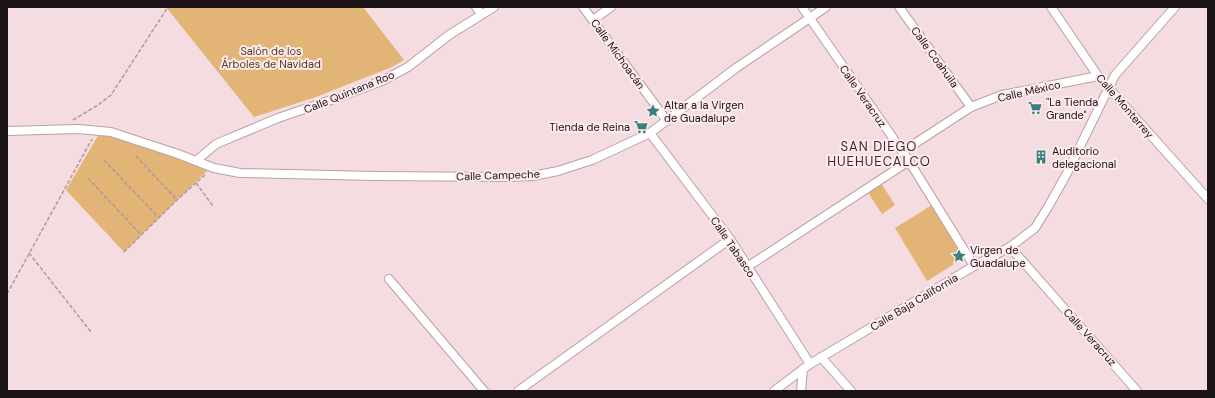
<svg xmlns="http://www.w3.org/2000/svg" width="1215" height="398" viewBox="0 0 1215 398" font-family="'DM Sans',sans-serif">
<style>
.green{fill:#e2b476}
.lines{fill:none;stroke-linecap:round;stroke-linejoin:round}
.minor-casing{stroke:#b8a1a5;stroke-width:10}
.path{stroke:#ae9a9e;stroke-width:1.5;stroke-dasharray:4 2;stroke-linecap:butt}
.minor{stroke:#fff;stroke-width:8}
.labels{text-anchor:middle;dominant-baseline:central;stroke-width:4;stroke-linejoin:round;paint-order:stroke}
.park-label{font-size:11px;fill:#4f391b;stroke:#ffebee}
.street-label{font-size:11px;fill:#1b1315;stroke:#ffebee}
.poi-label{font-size:11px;fill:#1b1315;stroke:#ffebee;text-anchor:start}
.quarter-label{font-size:13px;letter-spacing:1px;fill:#3d2c2f;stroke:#ffebee}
</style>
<rect width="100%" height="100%" fill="#f5dce0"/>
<g class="green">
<polygon points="166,7 363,7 404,60 392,67 316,97 254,117"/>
<polygon points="99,134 127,140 208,170 124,252 66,190"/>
<polygon points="881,183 895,205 882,214 867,191"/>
<polygon points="932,205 964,258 927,281 895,228"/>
</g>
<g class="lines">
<g class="minor-casing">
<g id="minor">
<polyline points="476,7 481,14"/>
<polyline points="583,7 667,121"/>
<polyline points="802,7 909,161 974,266"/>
<polyline points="899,7 971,107"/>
<polyline points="1051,7 1098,76 1208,199"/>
<polyline points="593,20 611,7"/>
<polyline points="7,131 78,129 111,132 178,154 214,168 240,173 375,176 506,177 533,176 558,171 592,160 650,133 736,68 826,7"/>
<polyline points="650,133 730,239 810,364"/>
<polyline points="902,152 971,107 1002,95 1098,76"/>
<polyline points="196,161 216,144 278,118 337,98 384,80 408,67 449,35 494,7"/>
<polyline points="1010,247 1137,391"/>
<polyline points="747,267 909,161"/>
<polyline points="389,279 484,391"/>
<polyline points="821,357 851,391"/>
<polyline points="518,391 730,239"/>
<polyline points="774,391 810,364 974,266 1010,247 1035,228 1048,207 1066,175 1115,75 1175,7"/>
<polyline points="801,391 803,369"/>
</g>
</g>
<g class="path">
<polyline points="73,120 98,105 111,95 168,7"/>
<polyline points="136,156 177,200"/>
<polyline points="104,160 159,218"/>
<polyline points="88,178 141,235"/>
<polyline points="196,183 213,206"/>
<polyline points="124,252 177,200 206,174"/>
<polyline points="29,253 91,332"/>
<polyline points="7,294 92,139"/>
</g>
<use href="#minor" class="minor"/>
</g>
<defs>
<g id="supermarket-bare" transform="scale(1.08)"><path d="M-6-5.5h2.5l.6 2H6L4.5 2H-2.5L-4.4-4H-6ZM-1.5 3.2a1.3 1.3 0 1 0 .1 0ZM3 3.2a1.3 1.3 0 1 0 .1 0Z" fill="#398181" stroke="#ffebee" stroke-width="2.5" paint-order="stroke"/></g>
<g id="sight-bare" transform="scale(1.08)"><path d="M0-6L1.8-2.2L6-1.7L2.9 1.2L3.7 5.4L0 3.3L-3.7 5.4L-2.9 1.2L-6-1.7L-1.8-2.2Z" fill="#398181" stroke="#ffebee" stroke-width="2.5" paint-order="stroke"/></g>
<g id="building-bare" transform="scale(1.08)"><path d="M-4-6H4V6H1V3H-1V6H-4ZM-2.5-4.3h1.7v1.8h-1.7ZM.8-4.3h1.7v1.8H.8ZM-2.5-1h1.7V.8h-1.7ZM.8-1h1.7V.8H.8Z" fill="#398181" stroke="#ffebee" stroke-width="2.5" paint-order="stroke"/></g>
</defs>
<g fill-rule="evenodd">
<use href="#supermarket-bare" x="1035" y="108"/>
<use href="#sight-bare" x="653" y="111"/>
<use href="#supermarket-bare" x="641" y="127"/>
<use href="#building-bare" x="1041" y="157"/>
<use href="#sight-bare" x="959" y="256"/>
</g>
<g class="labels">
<g class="park-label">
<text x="271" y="51">Salón de los<tspan x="271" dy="13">Árboles de Navidad</tspan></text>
</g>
<g class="street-label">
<text transform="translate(618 54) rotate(54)">Calle Michoacán</text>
<text transform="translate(935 57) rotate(54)">Calle Coahuila</text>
<text transform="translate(1029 91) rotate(-13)">Calle México</text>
<text transform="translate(349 92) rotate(-22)">Calle Quintana Roo</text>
<text transform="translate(863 96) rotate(55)">Calle Veracruz</text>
<text transform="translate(1125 106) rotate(49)">Calle Monterrey</text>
<text transform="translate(498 175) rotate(-2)">Calle Campeche</text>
<text transform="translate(733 247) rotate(56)">Calle Tabasco</text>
<text transform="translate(914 302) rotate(-31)">Calle Baja California</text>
<text transform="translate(1090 337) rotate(48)">Calle Veracruz</text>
</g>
<g class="poi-label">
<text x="1046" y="102">"La Tienda<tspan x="1046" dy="13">Grande"</tspan></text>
<text x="664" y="105">Altar a la Virgen<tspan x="664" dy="13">de Guadalupe</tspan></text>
<text x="630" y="127" text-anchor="end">Tienda de Reina</text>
<text x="1052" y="151">Auditorio<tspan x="1052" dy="13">delegacional</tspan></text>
<text x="970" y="250">Virgen de<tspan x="970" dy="13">Guadalupe</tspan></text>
</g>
<g class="quarter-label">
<text x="879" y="146">SAN DIEGO<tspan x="879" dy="15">HUEHUECALCO</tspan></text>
</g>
</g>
<rect width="1215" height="398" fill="none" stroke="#1b1315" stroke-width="16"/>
</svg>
